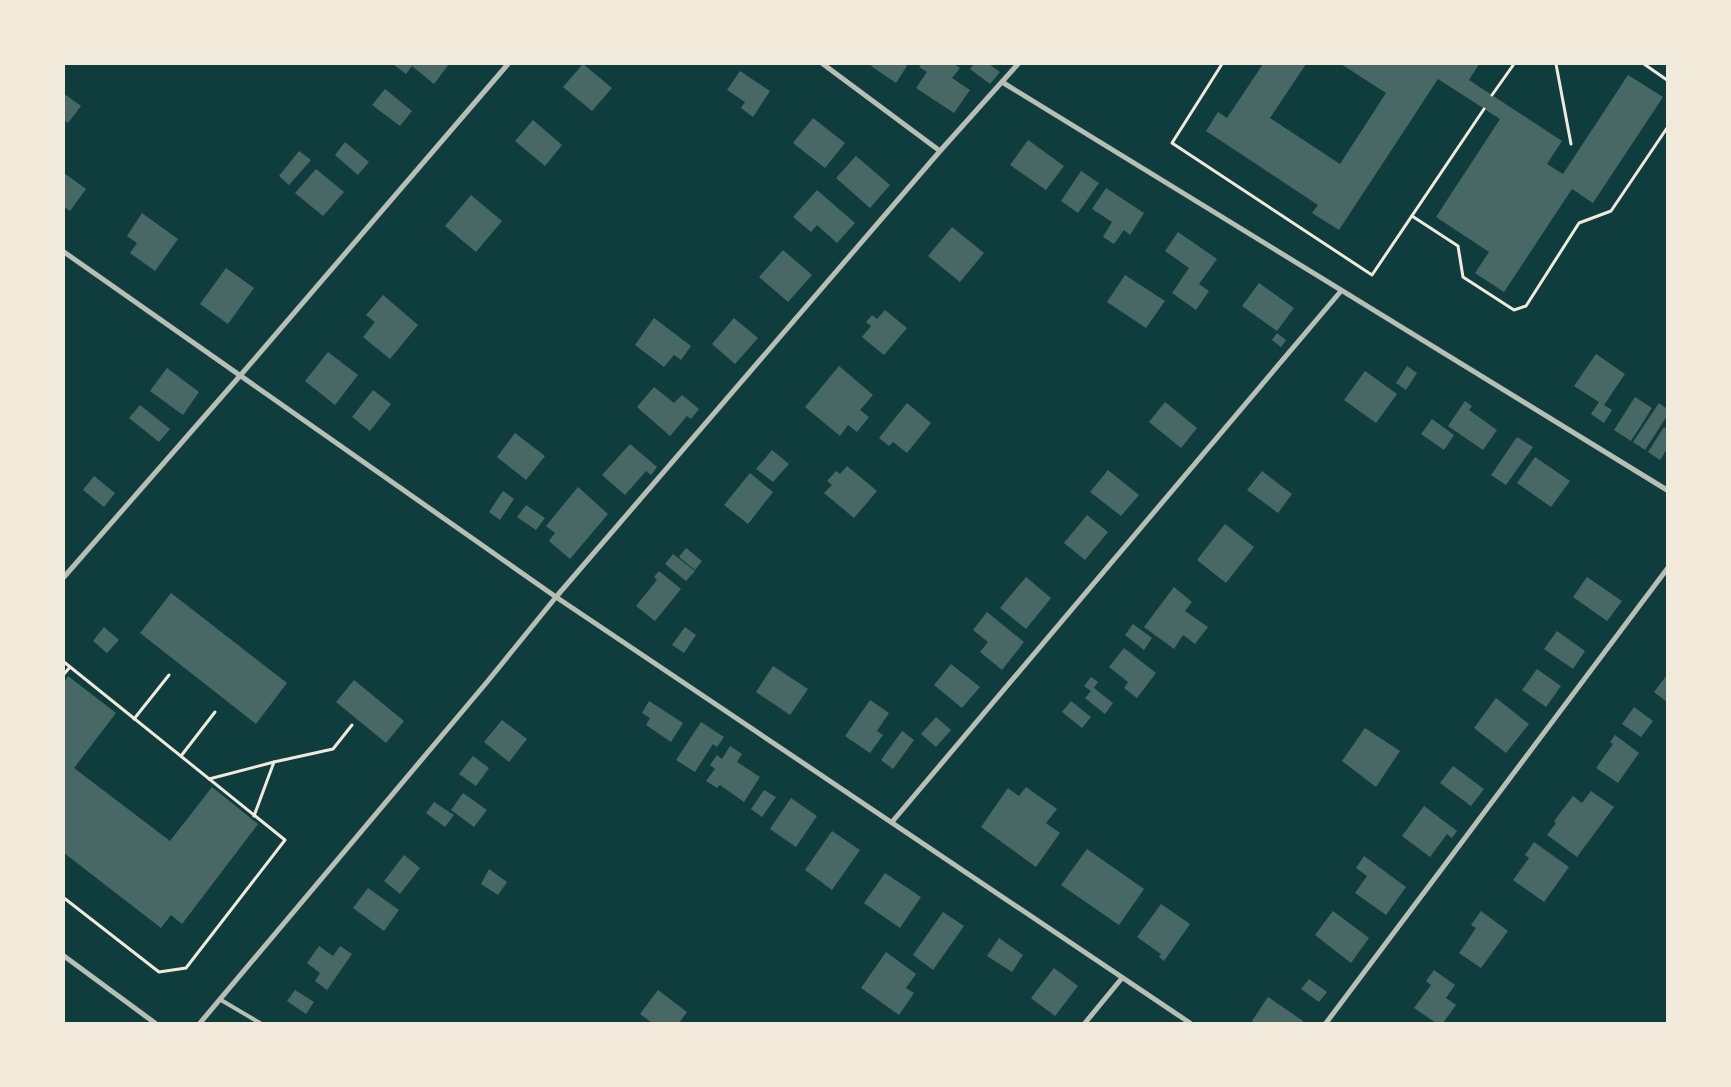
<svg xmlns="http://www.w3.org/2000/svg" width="1731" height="1087" viewBox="0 0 1731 1087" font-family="Roboto,sans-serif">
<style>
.building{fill:#486865}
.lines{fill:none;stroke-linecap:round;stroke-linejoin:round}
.path{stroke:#f1e9da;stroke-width:3}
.service{stroke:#b8beb3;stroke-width:4}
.minor{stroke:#b8beb3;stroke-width:5}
</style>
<rect width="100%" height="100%" fill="#0f3d3e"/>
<g class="building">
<polygon points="393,64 449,64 434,84 412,66 406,74"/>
<polygon points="583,64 612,88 592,111 563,87"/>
<polygon points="873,64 903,64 907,66 896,83 871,66"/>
<polygon points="922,64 954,64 960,68 952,78 970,90 954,113 916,88 927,72 919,67"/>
<polygon points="974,64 989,64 1000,72 990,84 970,69"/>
<polygon points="1263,64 1306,64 1270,118 1340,164 1386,93 1341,64 1479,64 1469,80 1562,141 1547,164 1563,174 1628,75 1663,97 1593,203 1572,189 1504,292 1475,273 1489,252 1436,217 1500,119 1438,79 1339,230 1312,213 1318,205 1206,131 1218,112 1227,118"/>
<polygon points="740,71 770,91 753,117 741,108 745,102 727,90"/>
<polygon points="385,89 412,111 400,126 372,105"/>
<polygon points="66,95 81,106 68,123 64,120 64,97"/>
<polygon points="813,118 845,143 825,168 793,143"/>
<polygon points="533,120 562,145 545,166 515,141"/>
<polygon points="1028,140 1064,166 1046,190 1010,165"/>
<polygon points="345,142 369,162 358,175 335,155"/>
<polygon points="299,151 311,160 289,185 279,176"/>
<polygon points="856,156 890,185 870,208 836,178"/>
<polygon points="316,169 344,192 323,216 295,193"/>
<polygon points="1081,171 1099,183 1078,213 1061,201"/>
<polygon points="64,173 86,189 70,211 64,207"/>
<polygon points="1106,188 1144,213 1130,235 1124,230 1114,244 1103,237 1112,222 1092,209"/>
<polygon points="817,190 855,223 837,243 817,225 811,232 793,217"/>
<polygon points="471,195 502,221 476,252 445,226"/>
<polygon points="142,213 178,239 155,271 130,253 137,243 127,236"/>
<polygon points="952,227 984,253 960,282 928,256"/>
<polygon points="1178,232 1217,259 1199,284 1209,291 1196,310 1172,293 1189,268 1165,251"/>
<polygon points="783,250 812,275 788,302 759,277"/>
<polygon points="226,268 254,288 228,324 200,304"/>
<polygon points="1125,275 1165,301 1146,328 1107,302"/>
<polygon points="1259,283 1294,308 1277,331 1242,306"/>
<polygon points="383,295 418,325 390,359 363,337 375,322 366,315"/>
<polygon points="885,310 907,328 884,355 862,337 871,326 866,322 872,315 877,319"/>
<polygon points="654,318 691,346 681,360 674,355 664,367 635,345"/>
<polygon points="734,318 758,338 735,364 712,344"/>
<polygon points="1277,333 1286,340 1281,347 1272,340"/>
<polygon points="328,352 358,375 335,405 305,381"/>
<polygon points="1596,354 1625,374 1604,405 1612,410 1604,423 1591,414 1599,402 1574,386"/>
<polygon points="839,366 873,395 860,410 869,417 857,432 848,425 840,436 805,407"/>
<polygon points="1407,366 1417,373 1406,390 1396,383"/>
<polygon points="167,368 199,392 183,415 150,391"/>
<polygon points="1365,371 1397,394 1376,423 1344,400"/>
<polygon points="654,387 674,403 682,395 699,409 691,419 687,416 670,436 637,407"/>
<polygon points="373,390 391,404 370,431 352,417"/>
<polygon points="1635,397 1652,408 1631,441 1614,430"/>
<polygon points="1465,401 1472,406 1469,410 1497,430 1483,450 1448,426"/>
<polygon points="1165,402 1197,428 1181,448 1149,422"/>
<polygon points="907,403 931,423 907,453 893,442 889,446 879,438"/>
<polygon points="1659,403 1667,409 1667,416 1645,450 1633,442"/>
<polygon points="140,405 170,429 159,442 129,418"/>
<polygon points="1432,419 1454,435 1444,450 1421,434"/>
<polygon points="1664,427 1667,429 1667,449 1660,460 1648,452"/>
<polygon points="515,433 545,456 526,480 497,457"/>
<polygon points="1517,437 1533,447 1506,485 1491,475"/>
<polygon points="630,444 657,467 651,475 646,471 625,495 602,475"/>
<polygon points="772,450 789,464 773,482 756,469"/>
<polygon points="1535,457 1570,481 1551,507 1517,483"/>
<polygon points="847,466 877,491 854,518 824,493 832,485 827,481 836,471 840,474"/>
<polygon points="1108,470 1139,495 1121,516 1090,492"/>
<polygon points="1262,471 1292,494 1278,513 1247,490"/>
<polygon points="750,473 773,492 748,524 724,505"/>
<polygon points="94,476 115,493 104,507 83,490"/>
<polygon points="578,487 608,514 570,559 549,541 555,533 546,526"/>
<polygon points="503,491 514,499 500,520 489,512"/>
<polygon points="526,505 545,518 536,530 517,517"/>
<polygon points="1087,515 1108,532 1085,560 1064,543"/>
<polygon points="1225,524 1254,547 1226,583 1197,560"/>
<polygon points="686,548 702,561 695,570 679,557"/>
<polygon points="673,554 695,571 686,581 665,564"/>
<polygon points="659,571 681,589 655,621 636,606 657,580 654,577"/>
<polygon points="1026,577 1051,598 1026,629 1000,608"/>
<polygon points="1587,577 1622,601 1607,621 1573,597"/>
<polygon points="1174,587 1192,602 1185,611 1208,627 1195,644 1183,635 1174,649 1144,627"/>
<polygon points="171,593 287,683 256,724 140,633"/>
<polygon points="987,612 1024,642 1002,670 980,652 988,642 973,630"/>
<polygon points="1133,624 1152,638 1144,650 1125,635"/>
<polygon points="104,627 119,640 107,653 93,641"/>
<polygon points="685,627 696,635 684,653 672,645"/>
<polygon points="1557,631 1585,651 1573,669 1544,649"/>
<polygon points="1124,648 1156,673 1137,698 1124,688 1128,682 1109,667"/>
<polygon points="951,664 980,687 962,708 934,685"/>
<polygon points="773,666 808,689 790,715 756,692"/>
<polygon points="1537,669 1561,686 1546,707 1522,690"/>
<polygon points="1667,675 1667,702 1654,692"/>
<polygon points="68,676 116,713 74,768 170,841 212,787 258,824 182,924 171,915 161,928 64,853 64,682"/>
<polygon points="1091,677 1098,682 1094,688 1113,703 1105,714 1085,698 1091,691 1084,686"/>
<polygon points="354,680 404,721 386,743 336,702"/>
<polygon points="1496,698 1529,724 1506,753 1474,728"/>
<polygon points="870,700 889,713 877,731 883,735 870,753 845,736"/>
<polygon points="649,701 683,723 671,742 646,725 650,718 642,713"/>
<polygon points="1071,701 1091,717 1082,728 1062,712"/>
<polygon points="1634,707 1653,721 1641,737 1622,724"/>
<polygon points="936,717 951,730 936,747 921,734"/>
<polygon points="502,720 527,739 509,762 484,742"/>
<polygon points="701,722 724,737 717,747 713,744 695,772 676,760"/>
<polygon points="1365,728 1400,751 1376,787 1342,761"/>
<polygon points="902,731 914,740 893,769 881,760"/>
<polygon points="1615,735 1639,753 1618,783 1596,768 1613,744 1610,742"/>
<polygon points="730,746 742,754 737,762 760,777 744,802 720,785 717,788 706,781 715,769 710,765 717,755 722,759"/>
<polygon points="473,756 489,768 476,786 459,774"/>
<polygon points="1453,766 1484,789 1471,806 1440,783"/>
<polygon points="1026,787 1057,809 1046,823 1060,833 1036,867 981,827 1008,788 1019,796"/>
<polygon points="764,790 776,797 762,817 751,809"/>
<polygon points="1591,791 1614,807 1577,857 1547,835 1556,823 1554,821 1573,796 1582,803"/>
<polygon points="463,793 487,810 474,827 451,810"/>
<polygon points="791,798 817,816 796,847 770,829"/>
<polygon points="434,802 454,815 445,827 426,813"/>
<polygon points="1424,806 1457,831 1452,838 1447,834 1430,857 1402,836"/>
<polygon points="832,831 860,850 832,890 805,870"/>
<polygon points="1534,842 1569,867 1544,902 1513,880 1529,858 1525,855"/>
<polygon points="1087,849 1144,889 1119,925 1061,885"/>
<polygon points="404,855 420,868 400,894 384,881"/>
<polygon points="1364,856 1406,887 1386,915 1355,893 1367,876 1356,868"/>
<polygon points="489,869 507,882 498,895 481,884"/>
<polygon points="885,873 921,897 900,928 864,903"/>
<polygon points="368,888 399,910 384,931 353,908"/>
<polygon points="1161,904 1190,924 1164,961 1159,957 1161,954 1137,937"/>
<polygon points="1333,911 1369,938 1351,963 1315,935"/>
<polygon points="1481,911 1508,931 1481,968 1459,953 1476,928 1471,925"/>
<polygon points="943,912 964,926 933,970 913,955"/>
<polygon points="999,938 1023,955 1012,972 987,956"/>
<polygon points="319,946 333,956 340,946 352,954 327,990 315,981 320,973 307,963"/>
<polygon points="886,952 916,974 906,988 914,993 899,1015 861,988"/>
<polygon points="1054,968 1078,986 1055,1016 1031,998"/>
<polygon points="1434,970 1455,985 1446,998 1456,1005 1443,1023 1436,1023 1414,1008 1431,985 1426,981"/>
<polygon points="1309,979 1327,992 1319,1002 1301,989"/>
<polygon points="295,990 314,1002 306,1014 287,1001"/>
<polygon points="658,990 687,1012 679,1023 652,1023 640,1014"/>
<polygon points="1268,997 1303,1021 1302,1023 1263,1023 1261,1022 1255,1023 1252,1021"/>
</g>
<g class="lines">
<g class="path">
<polyline points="1222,64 1172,143 1372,275 1484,109"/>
<polyline points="1556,64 1571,144"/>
<polyline points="1644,64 1667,80"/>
<polyline points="1492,95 1514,64"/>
<polyline points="1412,216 1458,246 1463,277 1514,310 1526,306 1579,223 1611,211 1667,128"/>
<polyline points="64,662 285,840 186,968 159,972 64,898"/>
<polyline points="64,674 70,667"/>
<polyline points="134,719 169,675"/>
<polyline points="181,756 215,712"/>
<polyline points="274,762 333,749 352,725"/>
<polyline points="209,779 274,762 254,816"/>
</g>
<polyline class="service" points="221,1000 260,1023"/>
<g class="minor">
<polyline points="823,64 940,151"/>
<polyline points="1002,82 1667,490"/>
<polyline points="64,252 556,597 1190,1023"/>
<polyline points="64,577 239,377 508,64"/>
<polyline points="892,822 1341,291"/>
<polyline points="64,956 155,1023"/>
<polyline points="200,1023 487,682 556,597 940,151 1018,64"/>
<polyline points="1085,1023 1122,978"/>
<polyline points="1326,1023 1667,569"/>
</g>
</g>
<rect width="1731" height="1087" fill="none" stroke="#f1e9da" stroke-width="130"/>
</svg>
